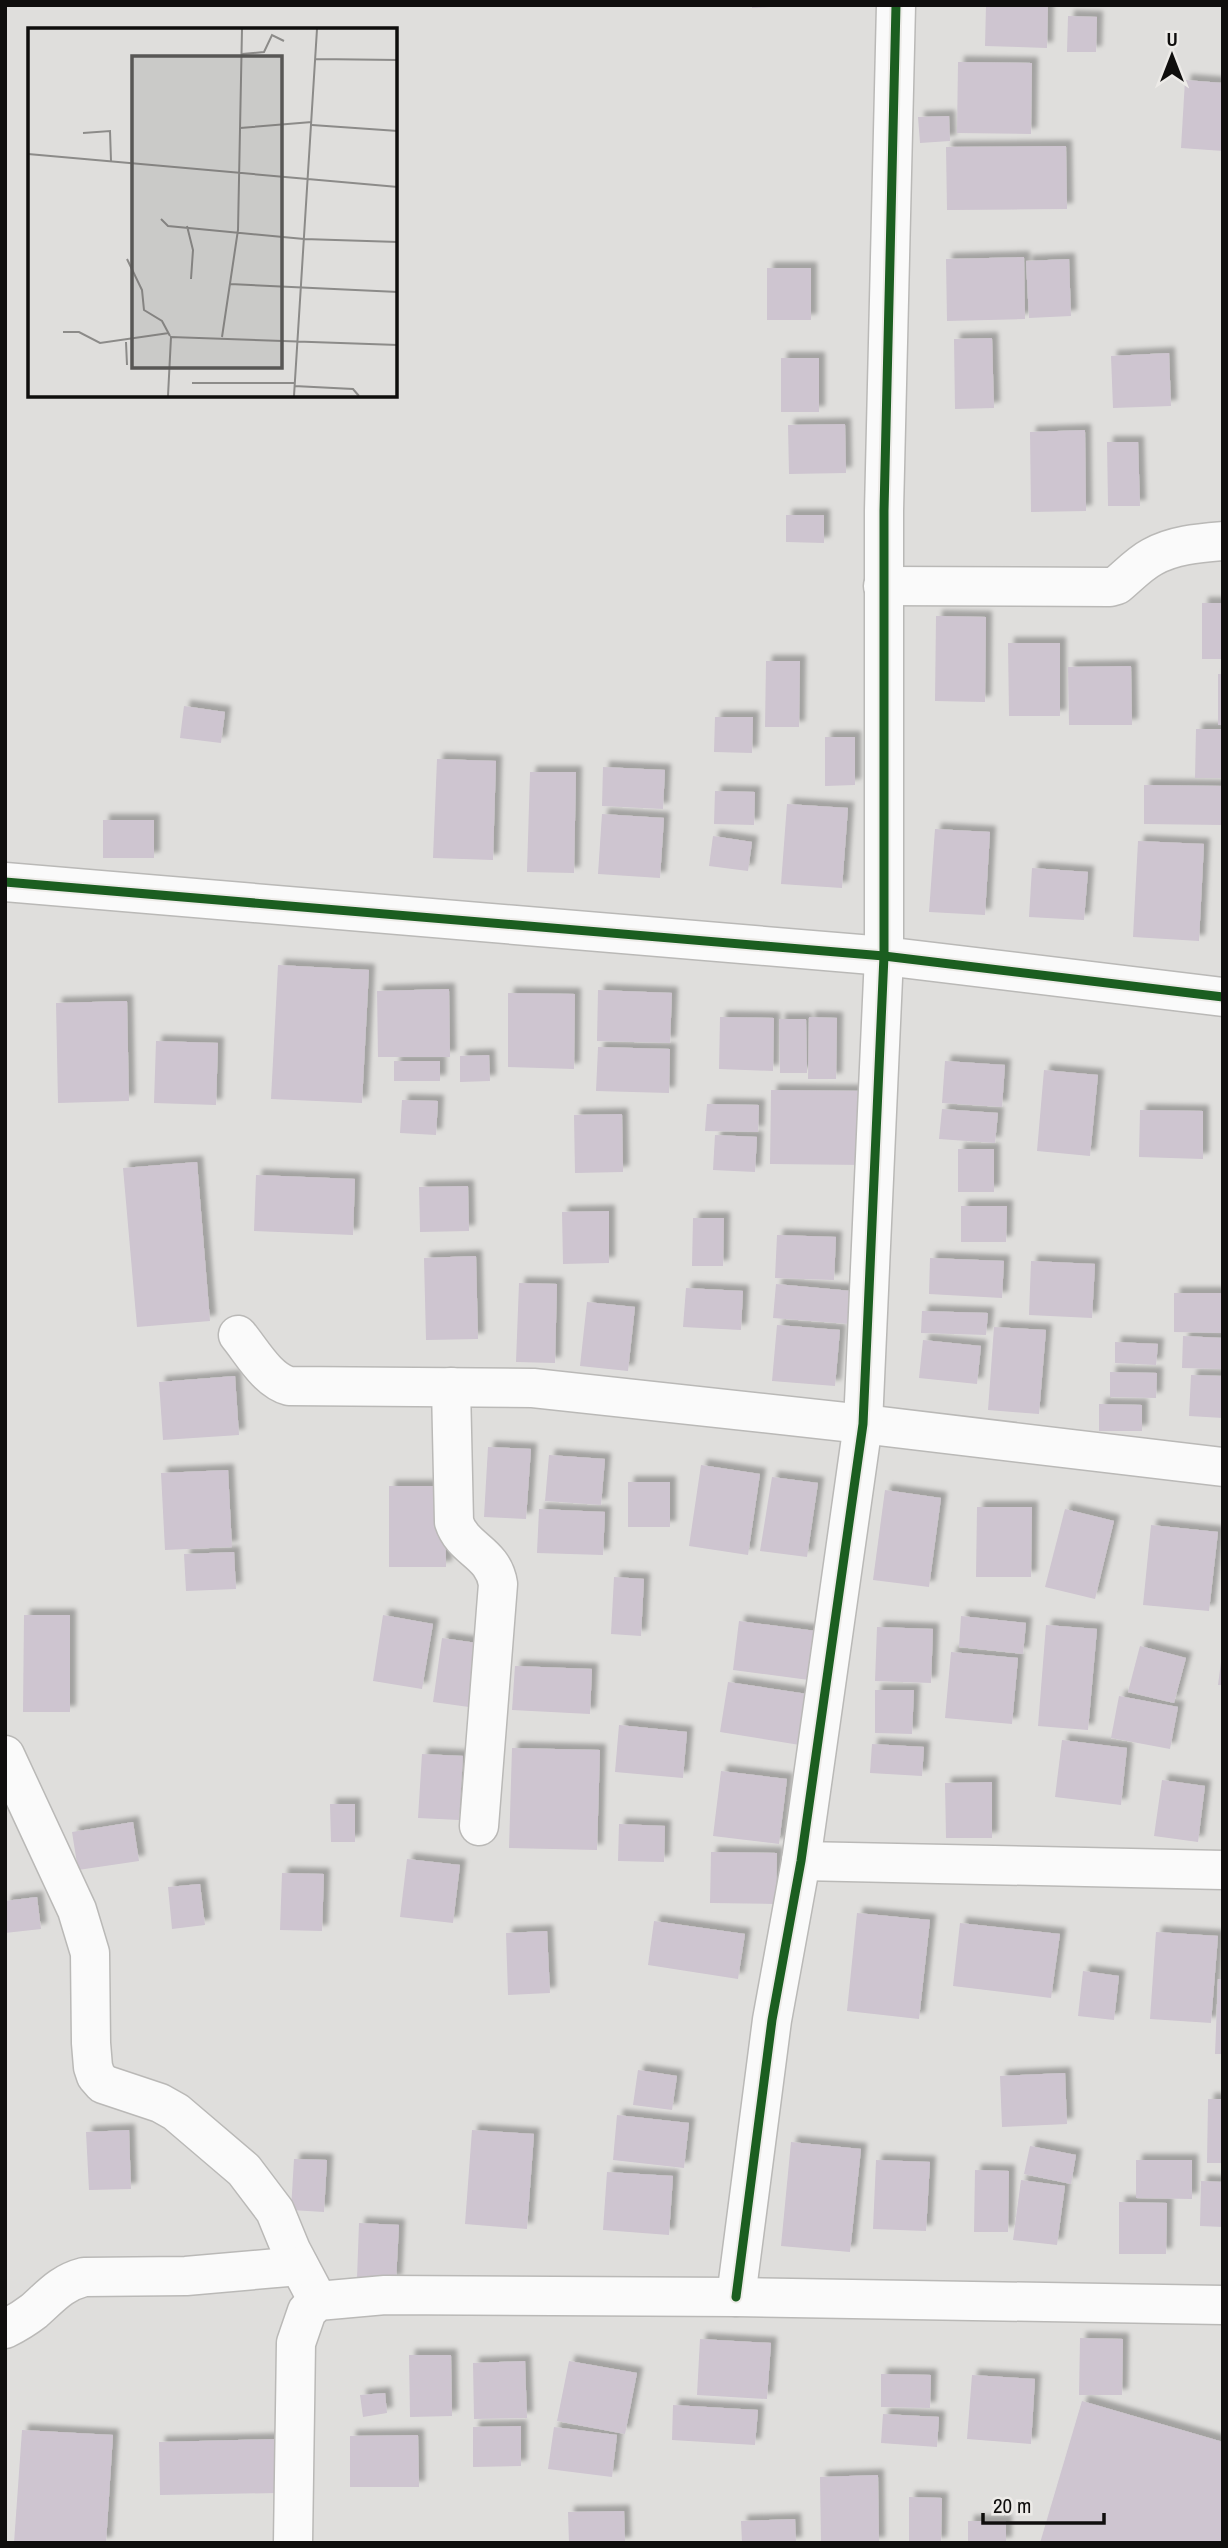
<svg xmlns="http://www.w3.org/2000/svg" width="1228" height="2548" viewBox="0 0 1228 2548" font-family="'Archivo Narrow',sans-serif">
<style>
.building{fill:#cec5d0;filter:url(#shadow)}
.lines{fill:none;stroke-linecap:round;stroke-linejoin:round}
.street-casing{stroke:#bab9b7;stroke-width:41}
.street{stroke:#fafafa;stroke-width:38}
.cycleway-casing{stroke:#edebe8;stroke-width:13}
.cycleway{stroke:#1b5e20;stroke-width:9}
.inset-road{fill:none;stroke:#8c8b89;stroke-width:2}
.view{fill:#585755;fill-opacity:0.15;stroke:#585755;stroke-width:3.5}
.inset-edge{fill:none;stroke:#0f0e0d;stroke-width:3.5}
</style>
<defs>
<filter id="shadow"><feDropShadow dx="6" dy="-6" stdDeviation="2" flood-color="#0004"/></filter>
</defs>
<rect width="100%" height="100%" fill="#dfdedc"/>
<g class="building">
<polygon points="752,5 771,5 771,7 752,8"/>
<polygon points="986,5 1048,5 1047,48 985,46"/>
<polygon points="1068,16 1097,17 1096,52 1067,52"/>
<polygon points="958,62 1032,63 1031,134 957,133"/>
<polygon points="1185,80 1223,83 1223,151 1181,148"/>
<polygon points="949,116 950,141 920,143 918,117"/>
<polygon points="1066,146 1067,209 947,210 946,147"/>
<polygon points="1024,257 1025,319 947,321 946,259"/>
<polygon points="1069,259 1071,316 1029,318 1026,261"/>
<rect x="767" y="268" width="44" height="52"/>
<polygon points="992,338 994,408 955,409 954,339"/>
<polygon points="1169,353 1171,406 1113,408 1111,356"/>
<rect x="781" y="358" width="38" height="54"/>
<polygon points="845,424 846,473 789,474 788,425"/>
<polygon points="1085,430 1086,511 1031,512 1030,432"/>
<polygon points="1107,442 1138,442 1140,506 1108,506"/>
<polygon points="786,515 824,515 824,543 786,542"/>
<rect x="1202" y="603" width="21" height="56"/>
<polygon points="936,616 986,617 985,702 935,701"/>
<polygon points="1008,643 1060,643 1060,716 1009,716"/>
<polygon points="766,661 800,661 799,727 765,727"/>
<polygon points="1131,666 1132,725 1069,725 1068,667"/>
<rect x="1218" y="674" width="5" height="51"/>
<polygon points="184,706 225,712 221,743 180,738"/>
<polygon points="715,717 753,717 752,753 714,752"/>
<polygon points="1196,729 1223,729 1223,778 1195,778"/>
<polygon points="825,737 855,737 855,785 825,786"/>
<polygon points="437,759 496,761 493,860 433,858"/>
<polygon points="603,767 665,770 663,809 602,806"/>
<polygon points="530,772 576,772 574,873 527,872"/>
<polygon points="1144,785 1223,786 1223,825 1144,824"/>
<polygon points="715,791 755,792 754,825 714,824"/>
<polygon points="787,804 848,808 842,888 781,884"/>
<polygon points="602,814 664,818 660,878 598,874"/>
<rect x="103" y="820" width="51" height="38"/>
<polygon points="935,829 990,832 985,915 929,912"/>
<polygon points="713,836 752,842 748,871 709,866"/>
<polygon points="1138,841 1204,844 1199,941 1133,937"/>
<polygon points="1032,868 1088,872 1084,920 1029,917"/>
<polygon points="278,965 369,970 362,1103 271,1099"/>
<polygon points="449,989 450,1057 378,1057 377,991"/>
<polygon points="598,990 672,993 670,1043 597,1041"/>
<polygon points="508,993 575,994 574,1069 508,1067"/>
<polygon points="127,1001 129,1101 58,1103 56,1003"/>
<polygon points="720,1017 774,1018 773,1071 719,1069"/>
<polygon points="809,1017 837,1018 836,1079 808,1079"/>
<polygon points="779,1019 806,1019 807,1073 780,1073"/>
<polygon points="156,1041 218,1043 216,1105 154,1103"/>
<polygon points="598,1047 670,1049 669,1093 596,1091"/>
<polygon points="489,1055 490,1081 460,1082 460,1056"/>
<rect x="394" y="1061" width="46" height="20"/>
<polygon points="945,1061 1005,1065 1002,1107 942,1103"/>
<polygon points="1044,1070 1098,1075 1090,1156 1037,1151"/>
<polygon points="771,1090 867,1091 865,1165 770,1164"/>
<polygon points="402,1100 438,1101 436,1135 400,1133"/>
<polygon points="707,1104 759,1105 758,1132 705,1131"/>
<polygon points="942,1109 998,1113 995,1143 939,1139"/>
<polygon points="1140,1110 1203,1111 1203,1159 1139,1157"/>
<polygon points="622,1114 623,1172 575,1173 574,1115"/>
<polygon points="715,1135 757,1137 755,1172 713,1170"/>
<rect x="958" y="1149" width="36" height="43"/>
<polygon points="197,1162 210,1321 137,1327 123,1168"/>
<polygon points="256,1175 355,1179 353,1235 254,1231"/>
<polygon points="468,1186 469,1231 420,1232 419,1187"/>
<polygon points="961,1206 1007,1206 1006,1242 961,1242"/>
<polygon points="609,1211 609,1263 563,1264 562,1212"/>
<polygon points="693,1218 724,1218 723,1266 692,1266"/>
<polygon points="777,1235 836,1237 834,1280 775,1278"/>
<polygon points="476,1256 478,1339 426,1340 424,1258"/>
<polygon points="930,1258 1004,1261 1002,1298 929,1294"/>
<polygon points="1031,1261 1095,1264 1092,1318 1029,1315"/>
<polygon points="519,1283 557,1284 555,1363 516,1362"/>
<polygon points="776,1284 852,1291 849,1324 773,1318"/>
<polygon points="686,1288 743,1291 741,1330 683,1327"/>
<polygon points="1174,1293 1223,1293 1223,1333 1174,1332"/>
<polygon points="587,1302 635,1307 628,1371 580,1366"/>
<polygon points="922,1311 988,1313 986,1335 921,1333"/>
<polygon points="777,1325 840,1330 835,1386 772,1381"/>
<polygon points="994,1327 1046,1330 1039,1414 988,1410"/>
<polygon points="1183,1336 1223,1338 1223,1369 1182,1368"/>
<polygon points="923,1340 981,1346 977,1384 919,1378"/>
<polygon points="1115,1342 1158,1344 1156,1365 1115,1363"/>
<polygon points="1110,1372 1157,1373 1156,1398 1110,1397"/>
<polygon points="1191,1375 1223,1376 1223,1418 1189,1416"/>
<polygon points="235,1376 239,1435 163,1440 159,1382"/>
<polygon points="1099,1404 1142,1405 1142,1431 1099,1431"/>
<polygon points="488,1447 531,1449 526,1519 484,1517"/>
<polygon points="549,1455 605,1459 601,1505 545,1501"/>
<polygon points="701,1465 760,1474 748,1555 689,1546"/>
<polygon points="228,1470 232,1547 165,1550 161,1473"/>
<polygon points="772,1477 818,1483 807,1557 760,1551"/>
<rect x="628" y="1482" width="42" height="45"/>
<polygon points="389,1486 445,1486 446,1567 389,1567"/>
<polygon points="885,1490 941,1498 929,1587 873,1580"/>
<polygon points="977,1507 1032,1507 1031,1577 976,1577"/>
<polygon points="539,1509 605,1512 603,1555 537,1553"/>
<polygon points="1065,1509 1114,1521 1095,1599 1045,1587"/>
<polygon points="1151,1525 1218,1532 1209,1611 1143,1605"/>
<polygon points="234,1552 236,1589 186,1591 184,1554"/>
<polygon points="614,1577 644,1579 641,1636 611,1634"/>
<polygon points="24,1615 70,1615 70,1712 23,1712"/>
<polygon points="383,1615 433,1624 422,1689 373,1681"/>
<polygon points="961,1616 1026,1623 1023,1654 959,1647"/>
<polygon points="739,1621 816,1631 809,1680 733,1670"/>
<polygon points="1046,1625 1097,1629 1088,1730 1038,1726"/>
<polygon points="877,1627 933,1629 931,1683 875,1681"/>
<polygon points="442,1638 484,1644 476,1708 433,1702"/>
<polygon points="1140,1646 1186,1658 1174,1703 1128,1692"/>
<polygon points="951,1652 1018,1658 1012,1724 945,1718"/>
<polygon points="1221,1662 1223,1662 1223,1685 1218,1685"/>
<polygon points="515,1666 592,1669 590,1714 512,1710"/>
<polygon points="728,1682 814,1695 806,1746 720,1732"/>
<polygon points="875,1690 914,1690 912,1734 875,1733"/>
<polygon points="1119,1696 1178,1707 1170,1749 1111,1738"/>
<polygon points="619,1725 687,1732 683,1778 615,1772"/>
<polygon points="1062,1740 1127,1748 1121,1805 1055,1797"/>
<polygon points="872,1744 924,1747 922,1776 870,1773"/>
<polygon points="512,1748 600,1750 597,1850 509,1848"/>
<polygon points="422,1754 463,1756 459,1820 418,1818"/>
<polygon points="721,1771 787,1779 779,1844 713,1836"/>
<polygon points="1162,1780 1205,1786 1198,1842 1154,1836"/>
<polygon points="992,1782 992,1838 946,1838 945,1783"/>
<polygon points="330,1804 355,1804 355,1842 331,1842"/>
<polygon points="133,1822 139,1861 78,1870 72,1832"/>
<polygon points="619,1824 665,1826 664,1862 618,1861"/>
<polygon points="711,1852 777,1853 776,1904 710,1903"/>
<polygon points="407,1859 460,1865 453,1923 400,1917"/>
<polygon points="282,1873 324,1874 322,1931 280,1930"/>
<polygon points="200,1884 205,1925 172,1929 168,1887"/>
<polygon points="37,1897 41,1929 5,1933 5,1901"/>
<polygon points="857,1913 930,1920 919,2019 847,2011"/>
<polygon points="654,1921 745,1934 738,1979 648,1965"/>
<polygon points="960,1923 1060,1934 1051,1998 953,1986"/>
<polygon points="547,1931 550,1993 508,1995 506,1933"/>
<polygon points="1156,1932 1218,1936 1211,2023 1150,2019"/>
<polygon points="1083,1971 1119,1976 1114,2020 1078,2016"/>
<polygon points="1218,1979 1223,1979 1223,2054 1215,2054"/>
<polygon points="638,2070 677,2076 672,2110 633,2105"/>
<polygon points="1065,2073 1067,2124 1002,2127 1000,2076"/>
<polygon points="1208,2099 1223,2099 1223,2163 1207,2163"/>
<polygon points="617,2115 689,2123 684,2168 613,2160"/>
<polygon points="129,2130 131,2189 89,2190 86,2132"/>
<polygon points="472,2130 534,2134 527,2229 465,2224"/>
<polygon points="791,2142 861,2149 850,2252 781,2246"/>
<polygon points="1030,2146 1076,2155 1071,2184 1024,2174"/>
<polygon points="294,2159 327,2160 324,2212 291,2210"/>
<polygon points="876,2160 930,2162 926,2231 873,2229"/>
<polygon points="1136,2160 1192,2160 1192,2199 1136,2198"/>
<polygon points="975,2170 1009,2171 1008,2232 974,2232"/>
<polygon points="607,2172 673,2176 669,2235 603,2230"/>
<polygon points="1021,2180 1065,2186 1057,2245 1013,2240"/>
<polygon points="1201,2181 1223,2182 1223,2227 1200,2226"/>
<polygon points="1119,2202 1167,2203 1166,2254 1119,2254"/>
<polygon points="359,2223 399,2225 396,2281 357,2279"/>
<polygon points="1080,2338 1123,2339 1122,2395 1079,2395"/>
<polygon points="700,2339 771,2343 767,2399 697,2395"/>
<polygon points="409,2355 451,2355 452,2416 410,2417"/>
<polygon points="525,2361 527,2418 474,2419 473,2363"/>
<polygon points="569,2361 637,2373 625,2434 557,2421"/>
<polygon points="881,2374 931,2375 930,2408 881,2407"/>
<polygon points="972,2375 1035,2379 1031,2444 967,2439"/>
<polygon points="385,2393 387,2413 363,2417 360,2395"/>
<polygon points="1082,2401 1223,2442 1223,2533 1220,2543 1040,2543"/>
<polygon points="673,2405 758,2410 755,2445 672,2440"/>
<polygon points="883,2414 939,2417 937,2447 881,2443"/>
<polygon points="521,2426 521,2466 473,2467 473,2427"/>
<polygon points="554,2427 617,2435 612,2477 548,2469"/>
<polygon points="22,2430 113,2435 106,2543 14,2543"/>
<polygon points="418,2435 419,2487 350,2487 350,2436"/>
<polygon points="277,2439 278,2493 160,2495 159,2442"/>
<polygon points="878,2475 879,2543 821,2543 820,2477"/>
<polygon points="909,2497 942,2498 941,2543 909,2543"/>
<polygon points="624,2511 625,2543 569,2543 568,2512"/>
<polygon points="795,2519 796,2543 742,2543 741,2521"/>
<rect x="968" y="2521" width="38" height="22"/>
</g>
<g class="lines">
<g class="street-casing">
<g id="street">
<path d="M 883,586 L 1110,587 L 1117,585 C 1128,576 1139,564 1152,557 C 1173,545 1199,543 1223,541"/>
<polyline points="5,882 884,956 1223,997"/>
<path d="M 238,1335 C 252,1352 267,1380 289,1386 L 533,1388 L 863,1424 L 1223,1467"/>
<path d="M 451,1387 L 454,1522 C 463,1550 493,1552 498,1584 L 479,1826"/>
<polyline points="5,1755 77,1910 90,1953 91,2043 93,2067 96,2076 103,2084 160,2103 176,2112 244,2170 275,2211 291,2250 318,2301"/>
<polyline points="801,1861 1223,1870"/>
<polyline points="736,2297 772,2020 801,1861 863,1424 884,956 884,511 896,5"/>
<path d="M 5,2329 C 15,2324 25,2318 34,2311 C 51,2296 61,2283 84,2277 L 186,2276 L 299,2266"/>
<polyline points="293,2543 296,2343 307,2311 318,2301 385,2295 736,2297 1223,2305"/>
</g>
</g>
<use href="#street" class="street"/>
<g class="cycleway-casing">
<g id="cycleway">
<polyline points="5,882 884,956 1223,997"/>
<polyline points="736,2297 772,2020 801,1861 863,1424 884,956 884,511 896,5"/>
</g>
</g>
<use href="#cycleway" class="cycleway"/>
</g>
<g transform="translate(28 28)">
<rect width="369" height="369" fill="#dfdedc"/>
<path class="inset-road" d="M 214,26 L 236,24 L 244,7 L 256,13M 288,31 L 370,32M 284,97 L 370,103M 212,100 L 284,94M 55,105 L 82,103 L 83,133M 0,126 L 370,159M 133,191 L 140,198 L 276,211 L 370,214M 159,198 L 165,222 L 163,251M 99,231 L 114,262 L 116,282 L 134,293 L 142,308M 202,256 L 370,264M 35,304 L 51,304 L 72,315 L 141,305M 194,309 L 210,202 L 214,1M 98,314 L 99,337M 164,355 L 267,355M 266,358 L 325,361 L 331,368M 140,368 L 143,309 L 370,317M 266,368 L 289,1"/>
<path class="view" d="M 104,28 L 254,28 L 254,340 L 104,340 Z"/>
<rect width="369" height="369" class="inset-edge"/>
</g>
<rect width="1228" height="2548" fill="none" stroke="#0f0e0d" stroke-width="14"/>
<g transform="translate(1172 56)" stroke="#edebe8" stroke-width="5" paint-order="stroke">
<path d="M0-5L12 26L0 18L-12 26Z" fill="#0f0e0d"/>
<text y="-10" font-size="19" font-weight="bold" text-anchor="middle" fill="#0f0e0d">U</text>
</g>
<path d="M983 2513v10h121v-10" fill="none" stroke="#0f0e0d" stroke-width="3.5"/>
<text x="993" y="2513" font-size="21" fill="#0f0e0d" stroke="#edebe8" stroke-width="5" paint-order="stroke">20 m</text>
</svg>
